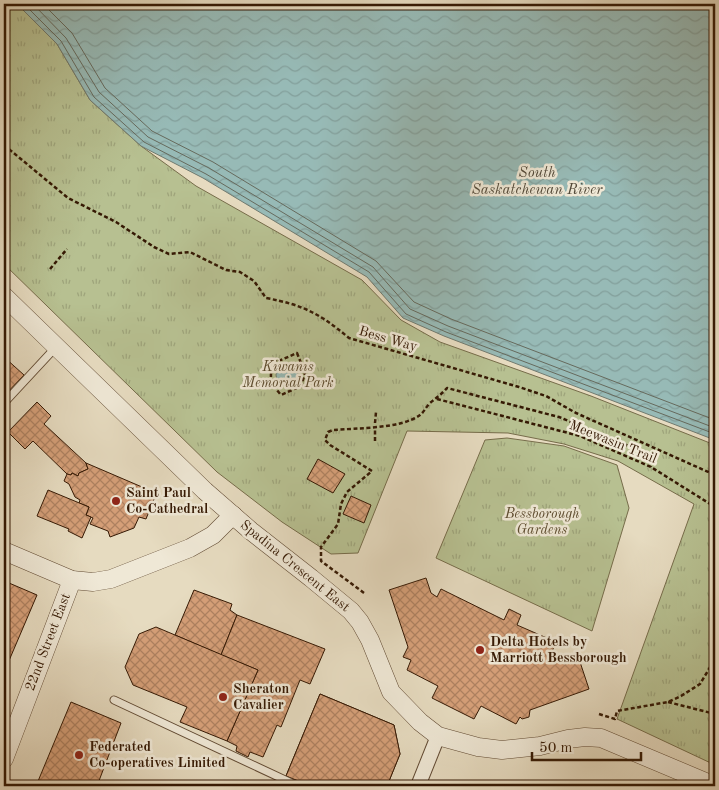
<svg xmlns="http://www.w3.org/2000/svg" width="719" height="790" viewBox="0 0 719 790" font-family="'Old Standard TT',serif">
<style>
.park{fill:url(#park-tufts);stroke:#766c4a}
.water{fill:url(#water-waves);stroke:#707a6f}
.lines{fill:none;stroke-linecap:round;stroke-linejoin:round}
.shore{stroke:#666a5d;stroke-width:1}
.building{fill:url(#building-cross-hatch);stroke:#351904}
.service-casing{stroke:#614a33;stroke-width:9}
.minor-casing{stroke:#614a33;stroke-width:16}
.tertiary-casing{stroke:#614a33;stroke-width:19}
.path{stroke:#351904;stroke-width:2.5;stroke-dasharray:4 2.5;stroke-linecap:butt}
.service{stroke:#efe8d6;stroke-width:7}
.minor{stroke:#efe8d6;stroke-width:14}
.tertiary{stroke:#efe8d6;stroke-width:18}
.poi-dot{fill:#8f2418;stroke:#efe8d6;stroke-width:2}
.labels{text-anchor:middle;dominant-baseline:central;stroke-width:5;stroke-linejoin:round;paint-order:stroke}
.street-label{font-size:14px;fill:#351904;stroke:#efe8d6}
.park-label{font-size:14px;font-style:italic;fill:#5c4b2e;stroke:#efe8d6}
.poi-label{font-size:14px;font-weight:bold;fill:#351904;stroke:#efe8d6;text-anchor:start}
.water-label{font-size:15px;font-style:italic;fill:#524939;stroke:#efe8d6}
</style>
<defs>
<pattern id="park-tufts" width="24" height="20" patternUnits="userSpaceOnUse" patternTransform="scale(1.25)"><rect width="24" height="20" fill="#b7c091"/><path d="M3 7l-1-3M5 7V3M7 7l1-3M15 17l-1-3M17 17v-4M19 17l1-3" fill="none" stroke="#9ea47b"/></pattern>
<pattern id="water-waves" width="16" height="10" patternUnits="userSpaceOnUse" patternTransform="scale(1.25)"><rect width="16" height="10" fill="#97bab6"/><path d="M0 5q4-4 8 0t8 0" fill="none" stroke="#839f9b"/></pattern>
<pattern id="building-cross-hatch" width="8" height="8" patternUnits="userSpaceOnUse" patternTransform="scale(1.25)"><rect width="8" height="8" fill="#d59f78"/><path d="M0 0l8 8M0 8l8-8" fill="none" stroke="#ae8160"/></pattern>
</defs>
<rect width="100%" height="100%" fill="#e6dbc0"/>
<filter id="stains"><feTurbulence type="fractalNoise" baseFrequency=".004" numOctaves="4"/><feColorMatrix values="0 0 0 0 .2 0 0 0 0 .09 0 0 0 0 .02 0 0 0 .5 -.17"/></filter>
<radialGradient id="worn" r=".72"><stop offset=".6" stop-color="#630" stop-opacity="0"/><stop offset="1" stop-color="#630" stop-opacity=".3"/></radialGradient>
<g class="park">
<polygon points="4,4 17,4 57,44 90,100 141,146 196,186 362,280 401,320 440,342 591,396 715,445 715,765 617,719 694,504 618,461 564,444 508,433 407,431 358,553 331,554 282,522 217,472 4,264"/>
<polygon points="507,438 564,446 617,465 629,508 592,631 436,558 485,440"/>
</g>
<g class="water">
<polygon points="17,4 715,4 715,440 444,336 403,318 367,277 203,178 141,146 90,100 57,44"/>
<circle cx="287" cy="375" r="11"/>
</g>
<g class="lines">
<g class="shore">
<polyline points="24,4 61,41 94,97 144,142 206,174 369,272 406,314 446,332 715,434"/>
<polyline points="33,4 66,38 99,92 148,137 209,168 373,267 410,309 448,326 715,428"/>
<polyline points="43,4 72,33 105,88 152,131 213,162 376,261 414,302 451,319 715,420"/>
</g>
</g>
<g class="building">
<polygon points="4,357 24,375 4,396"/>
<polygon points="37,402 51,416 44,424 86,463 88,469 79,473 78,476 72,473 71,475 67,474 33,441 25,449 8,432"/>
<polygon points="318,459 345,474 333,493 307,479"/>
<polygon points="86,463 149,490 147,496 154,499 146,519 139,517 134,528 110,537 108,531 90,524 93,518 86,515 89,507 79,503 80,500 75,497 69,484 64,481 67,474 71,475 72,473 78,476 79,473 88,469"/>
<polygon points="48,490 89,507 86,515 91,517 82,538 68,531 69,529 37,516"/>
<polygon points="351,496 371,505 364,523 343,514"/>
<polygon points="426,578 431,593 437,597 441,589 504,620 509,609 521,615 517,625 556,642 551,654 558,658 577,653 589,689 530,710 529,717 522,719 520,717 516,724 481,706 474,719 432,698 438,686 407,670 411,660 403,657 408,647 389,590"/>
<polygon points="9,583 37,595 5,670 4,595"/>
<polygon points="194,590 232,604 230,610 237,615 221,655 175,635"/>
<polygon points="237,615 325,649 310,684 300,680 281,727 277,725 263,757 250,752 248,757 236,751 237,746 227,741 258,670 221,655"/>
<polygon points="156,627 258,670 227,741 180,722 187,707 133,685 125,667 139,634"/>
<polygon points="320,694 394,725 400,754 387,786 360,786 384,730 326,705 301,763 356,786 311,786 286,776"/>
<polygon points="320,694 394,725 400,754 387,786 311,786 286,776"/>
<polygon points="71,702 121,723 97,786 36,786"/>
</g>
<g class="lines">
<g class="service-casing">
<g id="service">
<polyline points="4,403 56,347"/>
<polyline points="114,700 298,786"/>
</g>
</g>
<g class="minor-casing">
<polyline id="minor" points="418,786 438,736"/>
</g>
<g class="tertiary-casing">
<g id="tertiary">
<polyline points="4,296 205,491 251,531 311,578 351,611 360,622 370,640 391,692 420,722 438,736 478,747 502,750 540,746 568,739 585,737 601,738 715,786"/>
<polyline points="4,551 72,580 93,582 111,579 190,548 213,535 233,515"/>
<polyline points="4,759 72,580"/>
</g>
</g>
<g class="path">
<path d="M 4,145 L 68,198 L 116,222 L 154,247 L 169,254 L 190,252 L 226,270 L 240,272 L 254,281 L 266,298 C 303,305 319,313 349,338 L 519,387 L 546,396 L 576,413 L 715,475"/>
<polyline points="50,269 67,249"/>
<path d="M 297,353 L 305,373 L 301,386 L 281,395 C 271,383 268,378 274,363 Z"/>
<polyline points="437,399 580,436 651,467 715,507"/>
<polyline points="375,423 376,412"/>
<polyline points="375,441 375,430"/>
<path d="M 364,593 L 321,561 L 321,547 L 338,524 L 341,504 L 347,492 L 372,471 L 330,445 L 325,440 L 328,432 L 333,430 C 356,428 401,429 420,415 C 424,412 426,407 430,403 C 436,398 442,394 447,388 L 559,417 L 648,454 L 651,467"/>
<polyline points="668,702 715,714"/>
<polyline points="599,714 615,719 617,711 668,702 681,696 700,684 715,659"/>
</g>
<use href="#service" class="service"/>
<use href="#minor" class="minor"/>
<use href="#tertiary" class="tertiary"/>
</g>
<g class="poi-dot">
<circle cx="116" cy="501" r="5"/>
<circle cx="480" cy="650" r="5"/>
<circle cx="223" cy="697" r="5"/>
<circle cx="79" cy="755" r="5"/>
</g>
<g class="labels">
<g class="street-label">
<text transform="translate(388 339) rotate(16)">Bess Way</text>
<text transform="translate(613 442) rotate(22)">Meewasin Trail</text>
<text transform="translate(295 566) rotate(39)">Spadina Crescent East</text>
<text transform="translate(48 642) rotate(-69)">22nd Street East</text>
</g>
<g class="park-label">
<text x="288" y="367">Kiwanis<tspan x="288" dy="16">Memorial Park</tspan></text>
<text x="542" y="514">Bessborough<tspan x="542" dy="16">Gardens</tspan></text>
</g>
<g class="poi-label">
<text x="126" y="493">Saint Paul<tspan x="126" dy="16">Co-Cathedral</tspan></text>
<text x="490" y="642">Delta Hotels by<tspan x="490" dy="16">Marriott Bessborough</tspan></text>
<text x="233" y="689">Sheraton<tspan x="233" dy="16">Cavalier</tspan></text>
<text x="89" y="747">Federated<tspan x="89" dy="16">Co-operatives Limited</tspan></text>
</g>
<g class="water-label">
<text x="537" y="173">South<tspan x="537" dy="17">Saskatchewan River</tspan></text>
</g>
</g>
<rect width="719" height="790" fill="none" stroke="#e6dbc0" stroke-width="20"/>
<rect x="5" y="5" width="709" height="780" fill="none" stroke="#351904" stroke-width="2.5"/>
<rect x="10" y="10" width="699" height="770" fill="none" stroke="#351904"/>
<path d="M532 752v8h109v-8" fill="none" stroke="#351904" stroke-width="2.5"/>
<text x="539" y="752" font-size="15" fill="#351904" stroke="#efe8d6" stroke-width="4" paint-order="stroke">50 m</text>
<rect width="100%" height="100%" filter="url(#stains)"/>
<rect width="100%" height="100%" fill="url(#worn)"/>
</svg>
